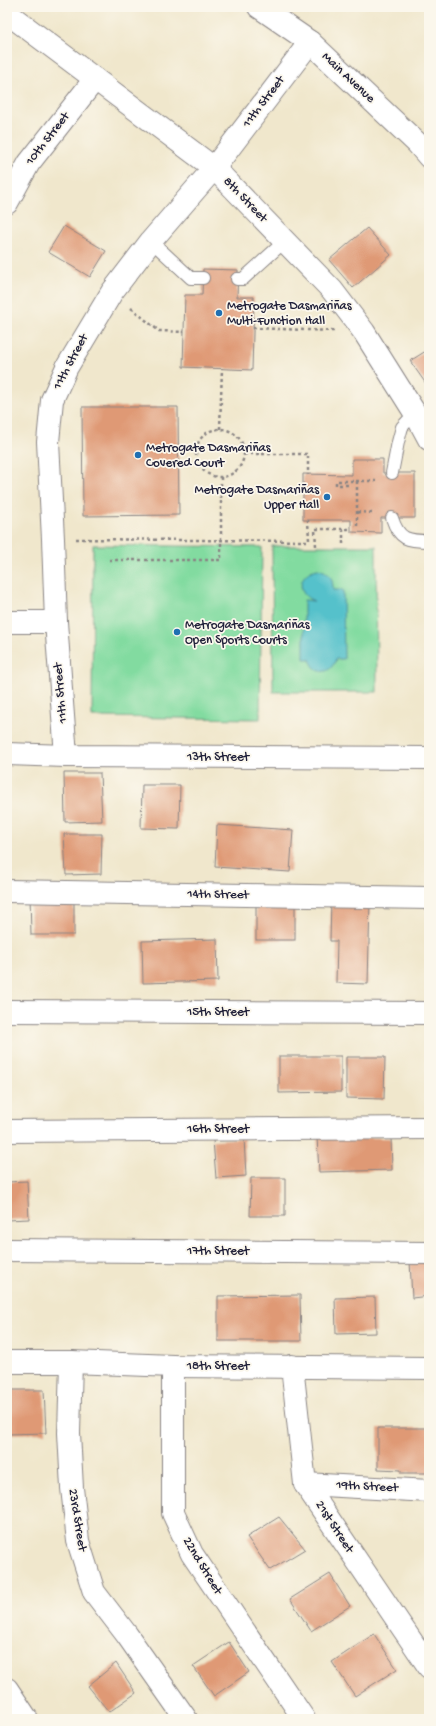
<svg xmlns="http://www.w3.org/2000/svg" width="436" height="1726" viewBox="0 0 436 1726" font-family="'Gochi Hand',sans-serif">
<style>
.green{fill:#82dba0;stroke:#527e6e}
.water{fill:#54c1cb;stroke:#3b7283}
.building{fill:#df9975}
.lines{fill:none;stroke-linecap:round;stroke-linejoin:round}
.lane-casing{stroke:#898484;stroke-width:14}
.street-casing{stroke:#898484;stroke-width:24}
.path{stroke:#898484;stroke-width:2.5;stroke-dasharray:3 3;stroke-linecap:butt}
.lane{stroke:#fff;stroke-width:12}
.street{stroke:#fff;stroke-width:22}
.poi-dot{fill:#1f6fb2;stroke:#fbf7ec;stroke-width:1.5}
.labels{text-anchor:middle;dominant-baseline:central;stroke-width:3.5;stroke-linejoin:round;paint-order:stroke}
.street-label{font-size:13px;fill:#22223b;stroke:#fbf7ec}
.poi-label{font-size:13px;fill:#22223b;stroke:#fbf7ec;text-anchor:start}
</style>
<rect width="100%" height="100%" fill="#fbf7ec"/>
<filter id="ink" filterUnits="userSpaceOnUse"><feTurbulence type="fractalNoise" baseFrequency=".025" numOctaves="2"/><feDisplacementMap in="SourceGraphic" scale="8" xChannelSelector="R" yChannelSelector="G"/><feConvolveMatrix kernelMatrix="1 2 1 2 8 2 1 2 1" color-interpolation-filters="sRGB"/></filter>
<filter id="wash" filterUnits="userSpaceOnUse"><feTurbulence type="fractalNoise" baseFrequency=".012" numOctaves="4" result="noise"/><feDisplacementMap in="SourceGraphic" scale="16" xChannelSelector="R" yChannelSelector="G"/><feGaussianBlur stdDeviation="0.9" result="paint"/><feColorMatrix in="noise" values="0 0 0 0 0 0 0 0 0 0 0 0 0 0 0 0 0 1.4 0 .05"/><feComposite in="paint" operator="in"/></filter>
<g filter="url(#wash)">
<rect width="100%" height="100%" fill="#f0e7cc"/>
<g class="green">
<polygon points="93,545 262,547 260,719 92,717"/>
<polygon points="272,546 376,546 377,692 273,692"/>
</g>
<path class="water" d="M 318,569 C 330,572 333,578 333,590 L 343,590 L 344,659 L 336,659 C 330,676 315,675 310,659 L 304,659 L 304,600 L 314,601 C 295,594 298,572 318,569 Z"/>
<g id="blocks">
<g class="building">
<polygon points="64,226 106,251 90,277 48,252"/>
<polygon points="367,228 391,255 353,288 329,260"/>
<polygon points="203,269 238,270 237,297 254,297 252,370 183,367 185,295 202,295"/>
<polygon points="429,349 429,388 410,361"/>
<polygon points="82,407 178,407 179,515 83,516"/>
<polygon points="352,459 383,459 383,473 415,473 415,518 381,518 381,533 351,532 351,520 303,520 303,474 352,475"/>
<polygon points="64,773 100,773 102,821 65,822"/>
<polygon points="142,785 180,785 179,829 141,828"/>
<polygon points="217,825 293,830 290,872 215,867"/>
<polygon points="64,834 102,834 101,874 66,875"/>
<polygon points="30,895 74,895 74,935 31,935"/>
<rect x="256" y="897" width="39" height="43"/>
<polygon points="331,899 370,900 368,984 336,983 337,941 330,941"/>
<polygon points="217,939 218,981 143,983 142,941"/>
<polygon points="279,1056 341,1056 341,1092 279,1093"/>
<polygon points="346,1057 385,1057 384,1099 346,1098"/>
<polygon points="317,1137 391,1138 392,1170 319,1172"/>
<polygon points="244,1138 246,1176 216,1178 213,1140"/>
<polygon points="251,1178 285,1178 285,1216 250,1216"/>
<polygon points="27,1181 29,1219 7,1220 7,1182"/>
<polygon points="429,1260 429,1296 412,1298 410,1261"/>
<polygon points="300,1295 301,1341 218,1341 218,1296"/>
<polygon points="375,1297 376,1333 336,1334 335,1298"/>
<polygon points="7,1390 44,1390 46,1433 7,1434"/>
<polygon points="378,1428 429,1428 429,1473 401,1473 401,1470 378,1469"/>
<polygon points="279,1517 305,1549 270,1570 247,1537"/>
<polygon points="330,1574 350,1606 311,1631 290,1599"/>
<polygon points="374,1634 397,1669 355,1696 332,1662"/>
<polygon points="229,1642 249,1672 214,1696 193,1666"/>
<polygon points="116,1663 136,1693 109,1712 88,1686"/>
</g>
</g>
</g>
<g filter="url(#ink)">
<use href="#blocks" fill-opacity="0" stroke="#898484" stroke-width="1"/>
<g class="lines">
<g class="lane-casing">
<g id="lane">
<polyline points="151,241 191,278 203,278"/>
<polyline points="237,279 243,279 285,241"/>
<polyline points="392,473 398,442 402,427 415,413"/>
<path d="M 392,518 C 399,540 408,541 429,541"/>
</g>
</g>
<g class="street-casing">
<g id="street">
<polyline points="259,7 310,42 417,143 429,157"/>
<polyline points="7,13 214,168 332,290 364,332 415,413 429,439"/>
<polyline points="7,203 29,163 95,79"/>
<polyline points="7,622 56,622"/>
<polyline points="7,754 66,756 429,758"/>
<polyline points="66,756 56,622 53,539 48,442 52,400 67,367 112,292 151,241 214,168 310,42"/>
<polyline points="7,891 429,898"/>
<polyline points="7,1011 429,1013"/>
<polyline points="7,1131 429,1128"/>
<polyline points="7,1250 429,1253"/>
<polyline points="7,1362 71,1362 173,1366 429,1368"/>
<polyline points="71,1362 69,1433 72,1488 78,1541 94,1592 127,1635 186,1719"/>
<polyline points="173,1366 173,1513 192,1554 304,1719"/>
<polyline points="292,1366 305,1484 429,1667"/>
<polyline points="305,1484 429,1491"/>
<polyline points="7,1689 27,1719"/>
</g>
</g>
<g class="path">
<polyline points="131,308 159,331 184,332"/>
<polyline points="253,328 334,331"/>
<polyline points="220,429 222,368"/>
<circle cx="220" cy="453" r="24"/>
<polyline points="244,454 308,454 308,475"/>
<polyline points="357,481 357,529"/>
<polyline points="348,485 336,485 336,481 376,481"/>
<polyline points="357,512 374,513"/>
<polyline points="343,529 343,546"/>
<polyline points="76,539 309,541 308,520"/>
<polyline points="316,546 315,529 351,529"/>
<polyline points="109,560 221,560 221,477"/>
</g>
<use href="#lane" class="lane"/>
<use href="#street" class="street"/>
</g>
</g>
<g class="poi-dot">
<circle cx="219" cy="313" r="4"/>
<circle cx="138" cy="455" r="4"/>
<circle cx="327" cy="497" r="4"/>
<circle cx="177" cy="632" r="4"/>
</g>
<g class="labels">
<g class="street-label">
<text transform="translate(348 78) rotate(43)">Main Avenue</text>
<text transform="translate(264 102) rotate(-53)">11th Street</text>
<text transform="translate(48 139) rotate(-52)">10th Street</text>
<text transform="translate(245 200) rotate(46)">8th Street</text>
<text transform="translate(71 362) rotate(-62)">11th Street</text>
<text transform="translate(61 693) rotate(-95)">11th Street</text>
<text x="218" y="757">13th Street</text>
<text transform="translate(218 895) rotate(1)">14th Street</text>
<text x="218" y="1012">15th Street</text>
<text x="218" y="1129">16th Street</text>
<text x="218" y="1251">17th Street</text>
<text x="218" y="1366">18th Street</text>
<text transform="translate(367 1487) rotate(3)">19th Street</text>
<text transform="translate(77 1520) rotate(81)">23rd Street</text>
<text transform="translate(334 1527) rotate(57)">21st Street</text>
<text transform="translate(202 1566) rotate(59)">22nd Street</text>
</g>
<g class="poi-label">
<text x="227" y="306">Metrogate Dasmariñas<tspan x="227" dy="15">Multi-Function Hall</tspan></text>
<text x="146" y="448">Metrogate Dasmariñas<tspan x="146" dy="15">Covered Court</tspan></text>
<text x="319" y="490" text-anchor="end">Metrogate Dasmariñas<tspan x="319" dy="15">Upper Hall</tspan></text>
<text x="185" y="625">Metrogate Dasmariñas<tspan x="185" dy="15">Open Sports Courts</tspan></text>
</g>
</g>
<rect width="436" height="1726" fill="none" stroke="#fbf7ec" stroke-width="24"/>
</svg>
